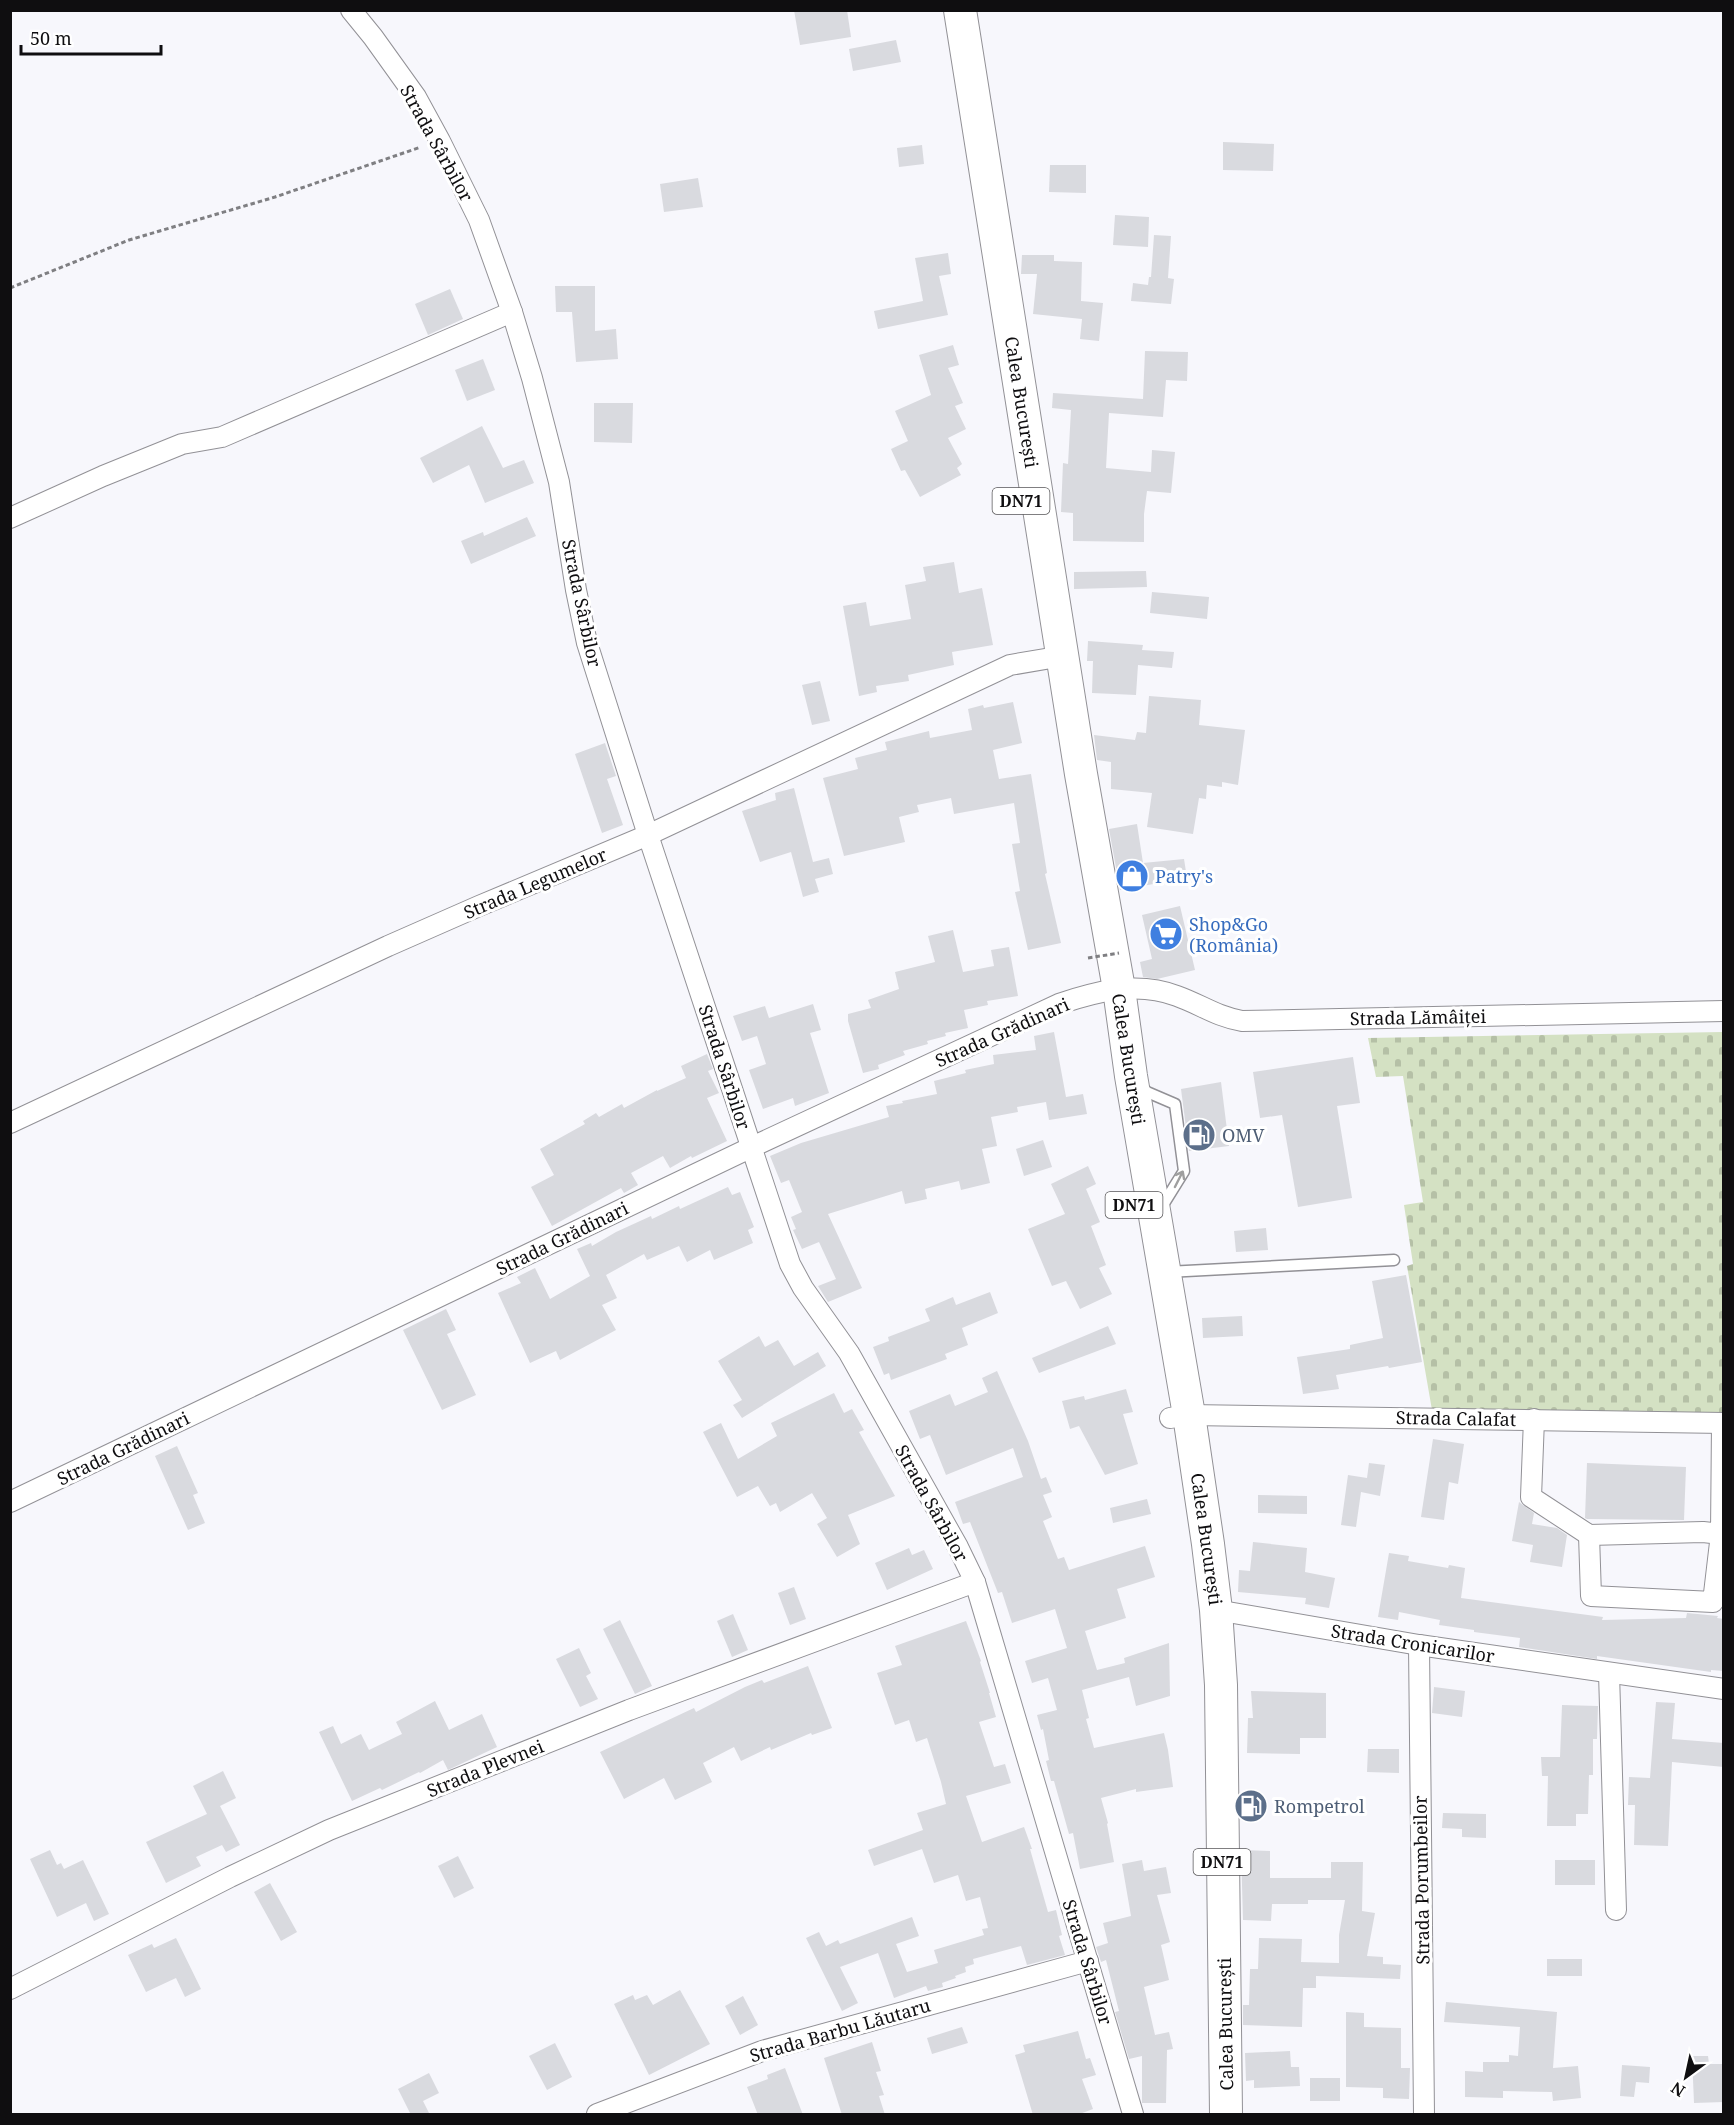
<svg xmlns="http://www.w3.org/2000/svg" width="1734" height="2125" viewBox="0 0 1734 2125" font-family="'Noto Serif',serif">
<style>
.cemetery{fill:url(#cemetery-stones)}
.building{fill:#d9dadf}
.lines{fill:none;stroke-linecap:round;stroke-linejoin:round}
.lane-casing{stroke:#929196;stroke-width:13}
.street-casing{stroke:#929196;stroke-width:22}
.primary-casing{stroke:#929196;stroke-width:34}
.path{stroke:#7f7f82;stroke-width:3;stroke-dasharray:4.5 3;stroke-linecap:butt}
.lane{stroke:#fff;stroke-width:10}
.street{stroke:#fff;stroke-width:20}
.primary{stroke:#fff;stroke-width:32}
.path-bridge{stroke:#7f7f82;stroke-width:3;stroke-dasharray:4.5 3;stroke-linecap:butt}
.oneway{stroke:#9f9f9f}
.labels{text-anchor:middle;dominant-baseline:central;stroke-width:6;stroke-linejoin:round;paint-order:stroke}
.shield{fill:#fff;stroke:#575658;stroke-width:1.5}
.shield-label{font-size:16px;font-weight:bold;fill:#0f0e10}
.street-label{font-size:18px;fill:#0f0e10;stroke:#fff}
.shop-label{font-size:18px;fill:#366cbe;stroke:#fff;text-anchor:start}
.service-label{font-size:18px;fill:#4e5e75;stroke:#fff;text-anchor:start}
</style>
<defs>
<pattern id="cemetery-stones" width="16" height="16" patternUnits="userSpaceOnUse" patternTransform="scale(1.5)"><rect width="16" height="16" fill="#d4e1c3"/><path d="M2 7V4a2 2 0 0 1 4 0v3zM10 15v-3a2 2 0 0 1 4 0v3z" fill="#b5c0a6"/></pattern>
</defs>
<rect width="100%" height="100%" fill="#f7f7fc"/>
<polygon class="cemetery" points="1723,1032 1723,1414 1432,1410 1407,1266 1413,1264 1404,1205 1423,1202 1403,1076 1376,1077 1368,1038"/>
<g class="building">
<polygon points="794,10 847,10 851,37 800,45"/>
<polygon points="896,40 901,62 853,71 849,49"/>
<polygon points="1223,142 1274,144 1273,171 1223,170"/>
<polygon points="922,145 924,164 899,167 897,148"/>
<polygon points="1050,165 1086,165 1086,193 1049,192"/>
<polygon points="698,178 703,207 664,212 660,184"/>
<polygon points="1115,215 1149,217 1148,247 1113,245"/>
<polygon points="1154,235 1171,236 1168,278 1174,279 1171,304 1131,301 1133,283 1148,285 1149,277 1151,277"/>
<polygon points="948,253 951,274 939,276 948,315 878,329 874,311 923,301 915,258"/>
<polygon points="1022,255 1054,255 1054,261 1082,262 1081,301 1103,303 1099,341 1080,339 1082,319 1033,314 1037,274 1021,274"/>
<polygon points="555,286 595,286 595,331 616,329 618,359 576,362 572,312 556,312"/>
<polygon points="450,289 463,319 428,335 415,304"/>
<polygon points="953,345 959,365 948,368 963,403 955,406 966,429 948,438 962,464 957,468 961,475 920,497 905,470 901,471 891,449 908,441 895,411 931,395 919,355"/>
<polygon points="1145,351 1188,352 1187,381 1166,380 1163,417 1109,413 1106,468 1151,472 1152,450 1175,452 1171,493 1147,491 1144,514 1144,542 1073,541 1073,513 1061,512 1063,463 1068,464 1071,410 1052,408 1053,393 1143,399"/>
<polygon points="483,359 495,390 467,401 455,370"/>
<polygon points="594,403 633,403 632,443 594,442"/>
<polygon points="482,426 503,468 524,460 534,483 485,503 469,465 433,483 420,458"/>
<polygon points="527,517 536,536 471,564 461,541 483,532 484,536"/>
<polygon points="954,562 959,593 982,588 993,645 952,652 954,665 908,675 909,681 876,686 877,692 859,696 843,606 866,602 870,626 911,619 905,585 926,581 923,567"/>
<polygon points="1146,571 1147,587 1074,589 1074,572"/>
<polygon points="1152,592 1209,597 1207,619 1150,613"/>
<polygon points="1088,641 1143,645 1142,650 1174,652 1172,668 1138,665 1136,695 1092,693 1093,661 1087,661"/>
<polygon points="820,681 830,721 812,725 802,685"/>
<polygon points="1149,696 1201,700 1199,725 1245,730 1238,785 1222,782 1222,787 1207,785 1206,799 1199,798 1193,834 1147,827 1152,793 1111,789 1111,762 1097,760 1094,735 1135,740 1137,732 1146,733"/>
<polygon points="1013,702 1022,743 993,750 999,779 1031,774 1047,873 1045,874 1061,943 1028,950 1015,892 1020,891 1012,844 1020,843 1014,803 954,814 951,798 917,805 919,812 899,817 905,842 844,856 823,778 858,769 855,758 887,750 885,742 929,731 930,738 972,730 968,709 983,705 984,708"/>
<polygon points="605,743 616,776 607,779 623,825 602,833 575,754"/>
<polygon points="794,788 813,862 829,858 833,874 815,879 819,892 803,897 791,852 760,862 742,811 776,800 775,793"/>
<polygon points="1137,824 1143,863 1184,859 1187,878 1120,890 1109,829"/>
<polygon points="1180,906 1195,970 1157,979 1143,977 1140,962 1152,959 1142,915"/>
<polygon points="953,930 963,972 994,966 991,950 1009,947 1018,996 987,1001 988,1005 964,1010 968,1028 945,1033 946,1036 927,1041 928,1044 903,1051 905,1055 878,1065 879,1069 863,1073 848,1021 848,1014 871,1008 868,1000 899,989 895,972 935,962 928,936"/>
<polygon points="813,1004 821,1030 810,1033 829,1093 795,1106 793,1098 763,1109 749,1070 766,1064 757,1036 742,1041 733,1016 765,1006 769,1018"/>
<polygon points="1054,1032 1066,1097 1083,1094 1087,1114 1049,1120 1046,1102 1017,1107 1018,1112 991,1117 997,1146 982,1149 990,1183 961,1190 959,1181 925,1189 927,1199 905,1204 902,1191 828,1214 862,1288 828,1302 818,1286 836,1279 819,1242 802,1249 793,1230 796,1229 791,1217 802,1212 789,1180 781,1183 770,1156 801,1143 889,1117 886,1106 903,1103 902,1101 937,1094 934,1081 966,1073 965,1070 994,1064 993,1055 1036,1050 1034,1036"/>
<polygon points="707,1054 713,1069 708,1071 719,1093 707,1098 727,1141 692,1158 691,1156 670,1168 663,1156 631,1173 638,1185 624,1193 621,1188 552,1226 531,1187 554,1175 540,1149 585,1124 583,1121 596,1113 599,1117 622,1104 624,1108 657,1090 657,1091 686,1078 681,1066"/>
<polygon points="1353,1057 1360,1103 1337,1106 1352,1198 1298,1207 1282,1115 1260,1118 1253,1072"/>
<polygon points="1221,1082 1229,1146 1189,1151 1181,1089"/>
<polygon points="1043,1140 1052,1167 1024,1176 1016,1149"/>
<polygon points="1088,1166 1096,1184 1086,1189 1100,1222 1091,1226 1106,1265 1099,1268 1112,1294 1080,1309 1066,1281 1052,1286 1028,1229 1065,1214 1051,1184"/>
<polygon points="728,1187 732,1195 740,1192 754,1227 748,1230 753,1243 714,1260 710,1250 687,1262 679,1246 647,1260 644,1254 606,1275 617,1298 602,1305 616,1330 560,1360 556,1351 530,1363 498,1293 521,1283 517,1277 535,1268 550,1299 590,1276 577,1249 591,1243 592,1246 616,1232 651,1216 652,1219 679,1206 680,1209"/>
<polygon points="1266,1228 1268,1250 1236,1252 1234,1231"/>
<polygon points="1406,1275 1422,1362 1389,1368 1388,1366 1336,1375 1339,1389 1303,1394 1297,1357 1350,1349 1350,1345 1383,1338 1372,1281"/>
<polygon points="990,1292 998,1313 962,1328 968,1345 945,1354 947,1359 891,1380 889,1373 884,1375 873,1347 889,1341 888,1337 930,1321 925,1309 953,1297 956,1305"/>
<polygon points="446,1309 456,1330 447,1334 476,1395 442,1410 403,1330"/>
<polygon points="1242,1316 1243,1336 1203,1338 1202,1318"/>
<polygon points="1108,1326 1116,1344 1039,1373 1032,1358"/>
<polygon points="759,1336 765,1347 778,1340 794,1366 818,1352 826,1366 742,1418 733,1405 742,1400 718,1361"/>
<polygon points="997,1371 1028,1441 1041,1479 1046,1477 1052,1492 1043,1495 1052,1517 1043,1521 1058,1559 1064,1557 1069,1570 1145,1546 1155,1577 1117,1589 1126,1618 1085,1631 1097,1670 1125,1663 1124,1658 1169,1643 1170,1696 1136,1706 1129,1677 1082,1690 1089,1718 1086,1719 1094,1748 1164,1733 1168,1750 1173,1787 1136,1792 1136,1789 1101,1798 1108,1823 1107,1824 1114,1862 1080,1869 1073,1833 1069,1834 1054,1781 1051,1781 1046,1761 1049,1760 1043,1729 1041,1730 1037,1715 1057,1710 1048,1678 1032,1683 1025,1661 1067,1648 1055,1609 1012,1623 1002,1592 998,1593 970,1522 963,1524 955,1502 1023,1477 1013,1448 946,1475 930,1435 920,1439 909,1411 950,1394 955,1406 988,1392 982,1378"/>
<polygon points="1126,1389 1133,1412 1123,1414 1138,1464 1105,1475 1079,1426 1070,1429 1062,1401 1084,1396 1085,1400"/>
<polygon points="834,1393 844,1413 852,1409 864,1430 859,1432 895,1496 848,1515 860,1544 837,1557 817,1524 827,1518 812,1493 780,1512 776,1503 770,1506 758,1486 737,1497 703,1432 721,1423 738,1459 777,1436 771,1423"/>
<polygon points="1433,1439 1464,1444 1458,1484 1449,1482 1444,1520 1421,1517"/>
<polygon points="177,1446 198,1493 193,1495 205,1523 188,1530 155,1456"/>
<polygon points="1369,1463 1385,1465 1380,1496 1361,1492 1356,1527 1341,1525 1348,1475 1367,1478"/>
<polygon points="1587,1463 1686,1467 1684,1520 1587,1519 1585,1518"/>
<polygon points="1258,1495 1307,1496 1307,1514 1258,1513"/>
<polygon points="1147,1499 1151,1514 1113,1523 1110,1508"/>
<polygon points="1519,1502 1534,1513 1532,1524 1557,1528 1567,1535 1562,1567 1530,1562 1533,1545 1512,1541"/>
<polygon points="1253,1542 1307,1548 1305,1572 1335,1578 1329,1608 1305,1604 1306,1598 1238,1592 1239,1570 1250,1571"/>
<polygon points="909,1548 912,1555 924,1550 933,1569 887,1590 875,1563"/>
<polygon points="1389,1553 1409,1556 1408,1561 1448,1568 1449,1565 1465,1568 1461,1598 1603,1617 1602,1620 1686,1618 1687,1613 1718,1616 1717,1618 1724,1619 1724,1671 1711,1670 1711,1672 1597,1656 1597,1659 1519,1647 1520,1638 1474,1632 1474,1630 1439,1625 1440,1620 1399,1612 1398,1620 1378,1617"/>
<polygon points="794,1587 806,1619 790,1625 778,1593"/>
<polygon points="733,1614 748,1650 732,1657 717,1621"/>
<polygon points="620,1620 652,1686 635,1694 603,1629"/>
<polygon points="966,1621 981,1661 980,1662 990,1693 989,1693 996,1717 979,1722 994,1767 1005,1764 1011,1783 966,1796 982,1842 1024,1827 1032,1849 1030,1849 1048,1912 1056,1910 1062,1935 1059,1936 1065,1955 1027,1965 1021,1946 973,1959 974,1964 965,1967 966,1972 955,1976 956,1978 942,1983 943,1987 928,1991 926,1986 894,1998 878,1953 840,1967 858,2003 842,2011 806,1938 819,1932 826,1946 838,1940 840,1944 912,1917 919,1936 896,1944 907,1972 938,1963 934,1950 984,1935 982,1929 988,1928 980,1897 966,1901 958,1875 934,1883 922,1849 874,1866 868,1850 923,1830 917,1813 946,1804 941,1782 927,1738 916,1742 909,1720 895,1725 877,1673 902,1665 895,1646"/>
<polygon points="579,1648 591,1673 586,1676 598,1699 580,1707 556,1659"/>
<polygon points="808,1666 832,1728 812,1735 811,1733 771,1750 770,1747 741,1761 734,1747 703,1763 712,1782 675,1800 664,1778 624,1799 600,1752 694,1708 696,1712 745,1687 762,1680 764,1683"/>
<polygon points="1434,1687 1465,1691 1462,1717 1432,1713"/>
<polygon points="1251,1691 1326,1693 1326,1738 1300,1738 1300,1754 1247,1753 1248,1718 1253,1718"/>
<polygon points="435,1701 449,1730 482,1714 497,1747 448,1770 443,1760 420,1773 419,1772 382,1790 380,1788 352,1801 319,1732 333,1726 341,1744 361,1734 369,1750 402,1734 396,1722"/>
<polygon points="1656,1702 1675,1703 1672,1739 1724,1743 1724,1767 1672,1762 1668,1846 1634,1845 1635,1805 1628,1805 1629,1777 1650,1778"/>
<polygon points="1562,1705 1598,1706 1597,1739 1593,1739 1593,1775 1589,1775 1588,1814 1576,1814 1576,1826 1547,1826 1548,1776 1542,1776 1541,1757 1560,1757"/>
<polygon points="1368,1749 1399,1749 1399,1773 1367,1772"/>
<polygon points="223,1771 236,1798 220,1806 240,1845 226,1852 222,1845 196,1857 201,1866 166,1883 146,1842 207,1814 193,1786"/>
<polygon points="1259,1794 1260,1816 1243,1817 1242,1795"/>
<polygon points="1443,1813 1486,1814 1486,1838 1462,1837 1462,1829 1442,1828"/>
<polygon points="50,1850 57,1865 61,1863 64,1869 83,1860 109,1914 94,1921 86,1903 57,1917 30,1859"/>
<polygon points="1241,1850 1270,1851 1270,1878 1331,1878 1331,1862 1363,1862 1362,1911 1375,1913 1367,1956 1383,1957 1383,1964 1401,1965 1400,1979 1316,1976 1316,1988 1303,1988 1302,2027 1243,2025 1243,2005 1249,2005 1250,1969 1258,1969 1259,1938 1302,1939 1301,1962 1339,1963 1339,1935 1345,1900 1308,1900 1308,1904 1272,1904 1271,1921 1243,1920"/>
<polygon points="458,1856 474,1888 454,1898 438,1866"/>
<polygon points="1142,1860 1144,1871 1166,1867 1171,1893 1157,1895 1170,1942 1161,1945 1169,1980 1144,1987 1155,2035 1169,2032 1173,2049 1167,2050 1166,2103 1142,2103 1142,2056 1129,2059 1115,2012 1119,2011 1106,1960 1101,1962 1096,1947 1108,1943 1103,1923 1131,1916 1122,1864"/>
<rect x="1555" y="1860" width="40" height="25"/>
<polygon points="270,1883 297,1932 281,1941 254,1892"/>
<polygon points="176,1938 201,1989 185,1997 176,1978 146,1992 128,1955 152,1944 154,1948"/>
<rect x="1547" y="1959" width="35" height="17"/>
<polygon points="680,1990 710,2044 649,2075 614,2004 633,1995 635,2000 647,1995 653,2005"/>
<polygon points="743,1996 758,2025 740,2035 725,2006"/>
<polygon points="1446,2002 1557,2012 1553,2068 1578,2066 1581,2098 1553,2101 1552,2092 1503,2091 1503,2098 1465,2097 1465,2071 1483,2072 1483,2062 1509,2062 1509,2055 1518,2056 1520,2027 1444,2022"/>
<polygon points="1346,2012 1364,2013 1364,2027 1401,2028 1401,2068 1410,2068 1409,2099 1383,2098 1383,2088 1346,2087"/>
<polygon points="962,2027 968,2043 932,2054 927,2038"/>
<polygon points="1078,2031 1086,2059 1090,2058 1096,2075 1082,2079 1093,2109 1077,2115 1033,2115 1015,2055 1025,2052 1023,2045"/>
<polygon points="872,2042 881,2071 876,2072 884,2095 879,2096 885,2115 842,2115 824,2058"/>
<polygon points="555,2043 572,2077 547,2090 529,2056"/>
<polygon points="1290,2051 1291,2067 1299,2067 1300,2086 1254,2088 1254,2080 1246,2081 1245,2053"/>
<polygon points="1692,2056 1708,2056 1709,2064 1724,2064 1724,2102 1694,2103"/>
<polygon points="1622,2065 1650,2067 1649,2083 1636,2082 1634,2097 1620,2096"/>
<polygon points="785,2068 803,2115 758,2115 747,2087 768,2079 767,2075"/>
<polygon points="429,2073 439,2093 423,2101 430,2115 411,2115 398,2089"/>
<rect x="1310" y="2078" width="30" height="23"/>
</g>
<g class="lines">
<g class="lane-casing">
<g id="lane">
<polyline points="1140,1085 1147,1092 1175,1104 1184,1171 1161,1208"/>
<polyline points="1167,1272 1394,1260"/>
</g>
</g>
<g class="street-casing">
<g id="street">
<polyline points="351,10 373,37 416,97 440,141 479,220 512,312 532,378 559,482 576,590 587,643 648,835 790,1264 803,1288 849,1353 958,1547 975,1582 1133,2114"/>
<polyline points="10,518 103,476 182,444 222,437 512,312"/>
<polyline points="10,1123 388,946 479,906 648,835 1010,665 1063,656"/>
<polyline points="1170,1418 1189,1415 1724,1423"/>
<polyline points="1534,1419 1531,1497 1589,1535 1703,1532 1721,1534 1722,1423"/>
<path d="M 10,1502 L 752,1147 L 1059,1004 C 1097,991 1138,981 1177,996 C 1202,1005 1215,1016 1242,1021 L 1724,1011"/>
<polyline points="1589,1535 1591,1596 1713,1602 1721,1534"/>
<polyline points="1216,1610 1419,1645 1724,1689"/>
<polyline points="1419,1645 1424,2114"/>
<polyline points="1609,1673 1616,1910"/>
<polyline points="10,1989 230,1877 329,1830 629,1710 975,1582"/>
<polyline points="597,2114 762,2051 1088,1961"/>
</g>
</g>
<g class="primary-casing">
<polyline id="primary" points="960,10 1081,774 1119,989 1131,1076 1189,1415 1208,1544 1216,1610 1221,1685 1226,2114"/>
</g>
<polyline class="path" points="10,288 129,240 275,197 421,147"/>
<use href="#lane" class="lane"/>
<use href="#street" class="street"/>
<use href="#primary" class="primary"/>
<polyline class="path-bridge" points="1088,958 1119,953"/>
</g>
<defs><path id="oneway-shaft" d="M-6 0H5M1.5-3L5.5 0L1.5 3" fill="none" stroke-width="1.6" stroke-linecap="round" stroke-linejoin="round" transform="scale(1.5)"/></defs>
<use class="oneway" href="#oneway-shaft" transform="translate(1179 1179) rotate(-63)"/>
<defs>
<g id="shop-disc" transform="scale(1.725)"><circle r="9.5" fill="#3f7fe0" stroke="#fff"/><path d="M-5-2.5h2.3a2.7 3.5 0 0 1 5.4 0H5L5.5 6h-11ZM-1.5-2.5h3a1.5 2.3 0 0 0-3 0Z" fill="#fff"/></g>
<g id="supermarket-disc" transform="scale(1.725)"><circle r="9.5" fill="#3f7fe0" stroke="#fff"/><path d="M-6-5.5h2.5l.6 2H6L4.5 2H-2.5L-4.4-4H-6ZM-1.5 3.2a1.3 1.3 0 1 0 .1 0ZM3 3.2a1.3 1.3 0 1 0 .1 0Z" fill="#fff"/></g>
<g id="fuel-disc" transform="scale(1.725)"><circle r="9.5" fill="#5c6f8a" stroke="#fff"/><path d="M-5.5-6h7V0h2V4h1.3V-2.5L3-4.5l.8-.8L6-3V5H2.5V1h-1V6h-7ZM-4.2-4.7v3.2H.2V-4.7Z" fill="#fff"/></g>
</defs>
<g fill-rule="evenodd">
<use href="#shop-disc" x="1132" y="876"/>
<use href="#supermarket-disc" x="1166" y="934"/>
<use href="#fuel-disc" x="1199" y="1135"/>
<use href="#fuel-disc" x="1251" y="1806"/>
</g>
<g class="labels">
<g class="shield">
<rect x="992.5" y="488" width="57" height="26" rx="4.5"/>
<rect x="1105.5" y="1192" width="57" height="26" rx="4.5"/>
<rect x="1193.5" y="1849" width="57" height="26" rx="4.5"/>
</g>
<g class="shield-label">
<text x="1021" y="501">DN71</text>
<text x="1134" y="1205">DN71</text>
<text x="1222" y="1862">DN71</text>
</g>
<g class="street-label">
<text transform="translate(437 143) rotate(61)">Strada Sârbilor</text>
<text transform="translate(1022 402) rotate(81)">Calea București</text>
<text transform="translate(582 603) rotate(78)">Strada Sârbilor</text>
<text transform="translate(535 883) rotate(-23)">Strada Legumelor</text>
<text transform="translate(1418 1017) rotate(-1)">Strada Lămâiței</text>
<text transform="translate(1002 1032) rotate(-24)">Strada Grădinari</text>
<text transform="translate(1129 1059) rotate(81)">Calea București</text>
<text transform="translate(725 1067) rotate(72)">Strada Sârbilor</text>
<text transform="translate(562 1238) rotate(-26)">Strada Grădinari</text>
<text transform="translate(1456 1418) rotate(1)">Strada Calafat</text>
<text transform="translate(123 1448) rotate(-26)">Strada Grădinari</text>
<text transform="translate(932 1503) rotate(61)">Strada Sârbilor</text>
<text transform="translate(1207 1539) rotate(82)">Calea București</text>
<text transform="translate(1413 1643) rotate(9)">Strada Cronicarilor</text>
<text transform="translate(485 1768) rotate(-22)">Strada Plevnei</text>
<text transform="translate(1421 1880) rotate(-91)">Strada Porumbeilor</text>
<text transform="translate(1088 1962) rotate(73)">Strada Sârbilor</text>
<text transform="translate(1225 2024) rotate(-91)">Calea București</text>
<text transform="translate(840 2030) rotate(-16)">Strada Barbu Lăutaru</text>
</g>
<g class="shop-label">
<text x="1155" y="876">Patry's</text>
<text x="1189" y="924">Shop&amp;Go<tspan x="1189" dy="21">(România)</tspan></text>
</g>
<g class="service-label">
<text x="1222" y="1135">OMV</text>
<text x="1274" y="1806">Rompetrol</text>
</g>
</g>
<rect width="1734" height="2125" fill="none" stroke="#0f0e10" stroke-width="24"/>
<g transform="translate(1686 2077) rotate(213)" stroke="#ffffff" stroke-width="4.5" paint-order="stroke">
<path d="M0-4.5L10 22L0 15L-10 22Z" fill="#0f0e10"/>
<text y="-9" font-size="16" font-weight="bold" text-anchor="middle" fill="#0f0e10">N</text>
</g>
<path d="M21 45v9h140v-9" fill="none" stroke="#0f0e10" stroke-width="3"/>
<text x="30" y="45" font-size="18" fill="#0f0e10" stroke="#ffffff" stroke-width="4.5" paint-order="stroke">50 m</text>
</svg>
